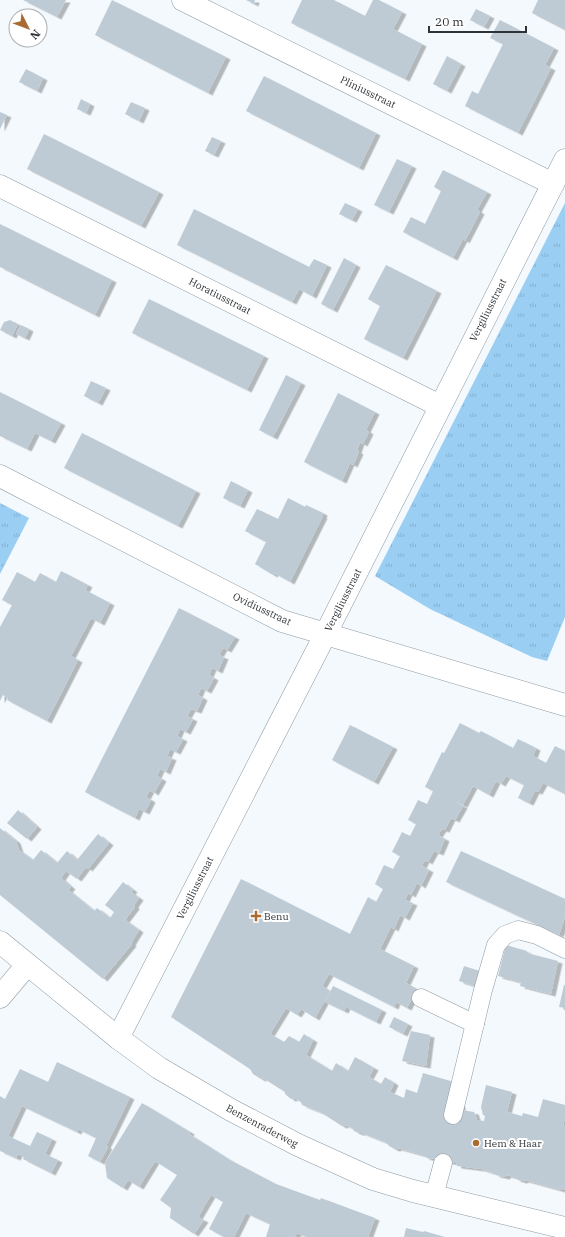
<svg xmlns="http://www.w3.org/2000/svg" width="565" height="1237" viewBox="0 0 565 1237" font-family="'IBM Plex Serif',serif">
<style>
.grass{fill:url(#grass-tufts)}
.building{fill:#becbd5;filter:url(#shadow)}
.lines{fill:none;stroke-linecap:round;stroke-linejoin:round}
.lane-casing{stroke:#8e9aa3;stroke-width:19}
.street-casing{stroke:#8e9aa3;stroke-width:23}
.lane{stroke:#fff;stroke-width:18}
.street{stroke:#fff;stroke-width:22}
.poi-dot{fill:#a96b31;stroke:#fff;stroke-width:1.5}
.labels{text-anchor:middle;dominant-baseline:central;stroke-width:4;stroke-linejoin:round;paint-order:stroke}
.street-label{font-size:10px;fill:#2e3337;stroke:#fff}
.poi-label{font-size:10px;fill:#2e3337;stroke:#fff;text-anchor:start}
</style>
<defs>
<pattern id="grass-tufts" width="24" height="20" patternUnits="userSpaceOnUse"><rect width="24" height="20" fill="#9acef3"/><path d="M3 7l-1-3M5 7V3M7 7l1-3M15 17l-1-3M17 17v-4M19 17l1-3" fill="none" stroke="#85b1d1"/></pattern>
<filter id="shadow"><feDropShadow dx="4.5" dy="2.5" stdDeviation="0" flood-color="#0004"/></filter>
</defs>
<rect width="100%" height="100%" fill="#f3f9fd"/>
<g class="grass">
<polygon points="565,203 565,617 547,661 532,657 430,609 375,576"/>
<polygon points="0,503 29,518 0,574"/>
</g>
<g class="building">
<polygon points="23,0 66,0 57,17"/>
<polygon points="112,0 226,57 208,93 95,35"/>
<polygon points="246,0 255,0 254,4"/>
<polygon points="302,0 334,0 365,16 373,0 379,0 402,12 393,29 422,44 405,79 291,23"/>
<polygon points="538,0 565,0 565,30 532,13"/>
<polygon points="476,9 490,16 484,27 470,20"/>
<polygon points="500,20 554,48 545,65 551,68 518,133 465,106 472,91 478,94 487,76 498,81 487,76 503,44 490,38"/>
<polygon points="447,56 461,64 447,91 433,84"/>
<polygon points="26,69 43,78 37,91 19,82"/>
<polygon points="264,76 376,133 359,168 246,111"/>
<polygon points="81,99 90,104 86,113 77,109"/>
<polygon points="131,102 145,108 139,121 125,114"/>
<polygon points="0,112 7,115 0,129"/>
<polygon points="44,134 159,192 141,226 27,169"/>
<polygon points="212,137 221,141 214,155 205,151"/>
<polygon points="397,159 412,166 389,212 374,205"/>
<polygon points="443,170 487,192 477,210 480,212 465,241 463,239 453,258 403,232 411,217 425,224 441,191 434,187"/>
<polygon points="345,203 358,209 352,220 339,214"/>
<polygon points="194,209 309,267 314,259 327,265 312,296 299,289 292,302 177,245"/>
<polygon points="0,224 112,280 95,315 0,267"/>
<polygon points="344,258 356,265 333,310 321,304"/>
<polygon points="386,265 437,291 403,358 364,339 380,306 368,299"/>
<polygon points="149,299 264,356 247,390 132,333"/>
<polygon points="10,320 18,324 12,336 0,330 4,322"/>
<polygon points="21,325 29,329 25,338 16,334"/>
<polygon points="286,375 301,383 273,437 259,430"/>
<polygon points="91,381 106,388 98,403 84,396"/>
<polygon points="0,392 61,423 51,441 35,433 27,449 0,436"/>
<polygon points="338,393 375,412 366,430 369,432 363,444 360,442 357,451 359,452 353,465 350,463 342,481 304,462"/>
<polygon points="82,433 196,491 178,526 64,468"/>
<polygon points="231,481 248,490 240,506 223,498"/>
<polygon points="288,498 305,507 306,505 323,513 322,516 323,516 290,582 274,573 273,575 255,564 266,542 245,531 257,509 278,519"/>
<polygon points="61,571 88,585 85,590 110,603 100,623 91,618 71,656 78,660 47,721 7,700 8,698 3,695 0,701 0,627 12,605 2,600 17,572 35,582 40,573 56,582"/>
<polygon points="179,608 235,637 227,650 223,648 219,655 224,657 218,671 212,668 209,675 214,678 207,691 201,688 198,695 203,698 197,711 191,709 187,716 193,719 186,732 180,729 177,736 183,739 176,752 170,749 167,756 172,758 166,772 160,769 157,776 162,779 154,793 150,790 146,797 151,800 145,812 139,809 135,818 85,792"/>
<polygon points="460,723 479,733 481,731 513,748 518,739 536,748 533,756 546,763 555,746 565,751 565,794 543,783 538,792 535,791 529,803 518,798 524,785 506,776 501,784 496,781 489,795 473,786 463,805 451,800 463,806 455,820 451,818 445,830 442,829 438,835 445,839 439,853 434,851 428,862 425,860 422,866 429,870 421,886 417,883 411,895 408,893 405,900 413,903 405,918 400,915 394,929 391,927 380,949 414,966 406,983 417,989 407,1008 396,1002 394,1007 329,974 322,986 330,991 315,1018 301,1009 297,1015 286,1008 270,1034 284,1042 289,1036 299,1042 304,1034 313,1040 306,1055 332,1071 336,1063 348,1071 355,1057 374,1068 369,1077 381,1084 385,1077 394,1083 390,1092 404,1098 406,1089 417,1093 423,1073 454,1082 462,1110 474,1112 477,1120 484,1121 485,1116 483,1115 481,1107 486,1085 512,1092 507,1112 522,1116 523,1113 538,1117 543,1099 565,1105 565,1118 563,1125 565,1125 565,1190 561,1190 525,1180 522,1181 516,1179 514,1177 507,1175 505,1177 496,1175 494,1173 481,1169 457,1166 456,1163 449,1162 433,1158 431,1159 425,1157 423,1155 398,1148 395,1149 389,1146 387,1143 362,1133 359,1133 354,1131 352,1128 345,1125 342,1126 322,1113 302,1105 301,1102 294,1098 291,1099 285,1094 285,1092 263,1078 261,1079 253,1074 250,1069 171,1017 241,879 350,934 368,897 376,902 383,889 375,884 384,865 393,869 400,856 392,852 402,832 410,836 416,824 408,820 418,800 427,804 433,791 425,787 442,752 444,753"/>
<polygon points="350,725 393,747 374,782 332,760"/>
<polygon points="18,810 37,827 27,839 7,823"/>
<polygon points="0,828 16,841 19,850 33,860 41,850 57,863 67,851 77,860 98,834 109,843 88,869 86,867 77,879 66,871 61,878 71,887 68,890 94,911 97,908 110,918 114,912 105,905 123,882 133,890 131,892 139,898 134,905 135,907 125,920 139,930 131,943 132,944 103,979 0,895"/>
<polygon points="461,851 565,899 565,917 559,935 446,882"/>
<polygon points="506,945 527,951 527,953 558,961 551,994 520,986 521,982 498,976"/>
<polygon points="464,966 480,971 475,986 459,981"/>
<polygon points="564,985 565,985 565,1008 559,1007"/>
<polygon points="333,986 382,1010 376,1022 346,1007 344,1011 325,1002"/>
<polygon points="394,1017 408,1024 403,1034 389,1027"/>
<polygon points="411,1031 430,1035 426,1066 402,1061"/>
<polygon points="57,1062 130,1097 106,1146 108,1147 100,1162 88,1156 96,1138 78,1129 77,1132 22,1106 8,1136 30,1146 37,1132 52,1139 45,1154 58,1160 51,1173 23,1159 24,1157 18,1154 16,1158 0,1151 0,1096 5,1099 20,1069 48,1082"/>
<polygon points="142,1103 190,1132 189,1134 230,1160 276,1184 320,1200 321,1198 375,1218 368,1237 307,1237 297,1233 295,1237 266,1237 270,1224 246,1213 234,1237 224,1237 209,1229 223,1202 211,1195 198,1217 204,1220 194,1234 170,1218 171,1208 160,1200 177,1175 155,1161 139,1187 128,1180 123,1188 107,1178 105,1163"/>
<polygon points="406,1228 423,1232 424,1231 445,1237 404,1237"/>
</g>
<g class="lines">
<g class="lane-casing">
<g id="lane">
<polyline points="421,998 475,1024"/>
<polyline points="453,1115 483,990 496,945 505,935 518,930 537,935 565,949"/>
<polyline points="434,1196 443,1163"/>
</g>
</g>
<g class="street-casing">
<g id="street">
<polyline points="183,0 553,184"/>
<polyline points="0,186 440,406"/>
<polyline points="0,476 282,621 565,705"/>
<polyline points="0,942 118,1038 159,1068 231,1110 298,1145 373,1179 413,1191 565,1228"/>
<polyline points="0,997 27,965"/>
<polyline points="118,1038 325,635 565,160"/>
</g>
</g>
<use href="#lane" class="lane"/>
<use href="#street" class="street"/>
</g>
<g class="poi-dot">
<path d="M254 910h4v4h4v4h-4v4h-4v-4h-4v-4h4z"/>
<circle cx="476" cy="1143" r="4"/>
</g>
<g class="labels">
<g class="street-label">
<text transform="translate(368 92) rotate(26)">Pliniusstraat</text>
<text transform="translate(220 296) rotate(27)">Horatiusstraat</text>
<text transform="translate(488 310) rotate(-63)">Vergiliusstraat</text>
<text transform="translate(343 600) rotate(-63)">Vergiliusstraat</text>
<text transform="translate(262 609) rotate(25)">Ovidiusstraat</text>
<text transform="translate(195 888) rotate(-63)">Vergiliusstraat</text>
<text transform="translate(262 1126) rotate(28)">Benzenraderweg</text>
</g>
<g class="poi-label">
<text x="264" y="916">Benu</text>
<text x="484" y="1143">Hem &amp; Haar</text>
</g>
</g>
<g transform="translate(28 28) rotate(132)"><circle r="19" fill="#ffffff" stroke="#abadaf"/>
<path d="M0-3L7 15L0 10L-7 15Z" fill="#a96b31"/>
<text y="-6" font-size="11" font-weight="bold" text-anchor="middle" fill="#2e3337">N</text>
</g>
<path d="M429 26v6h97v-6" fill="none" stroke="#2e3337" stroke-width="2"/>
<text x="435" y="26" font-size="12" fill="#2e3337" stroke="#ffffff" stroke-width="3" paint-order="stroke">20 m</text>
</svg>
